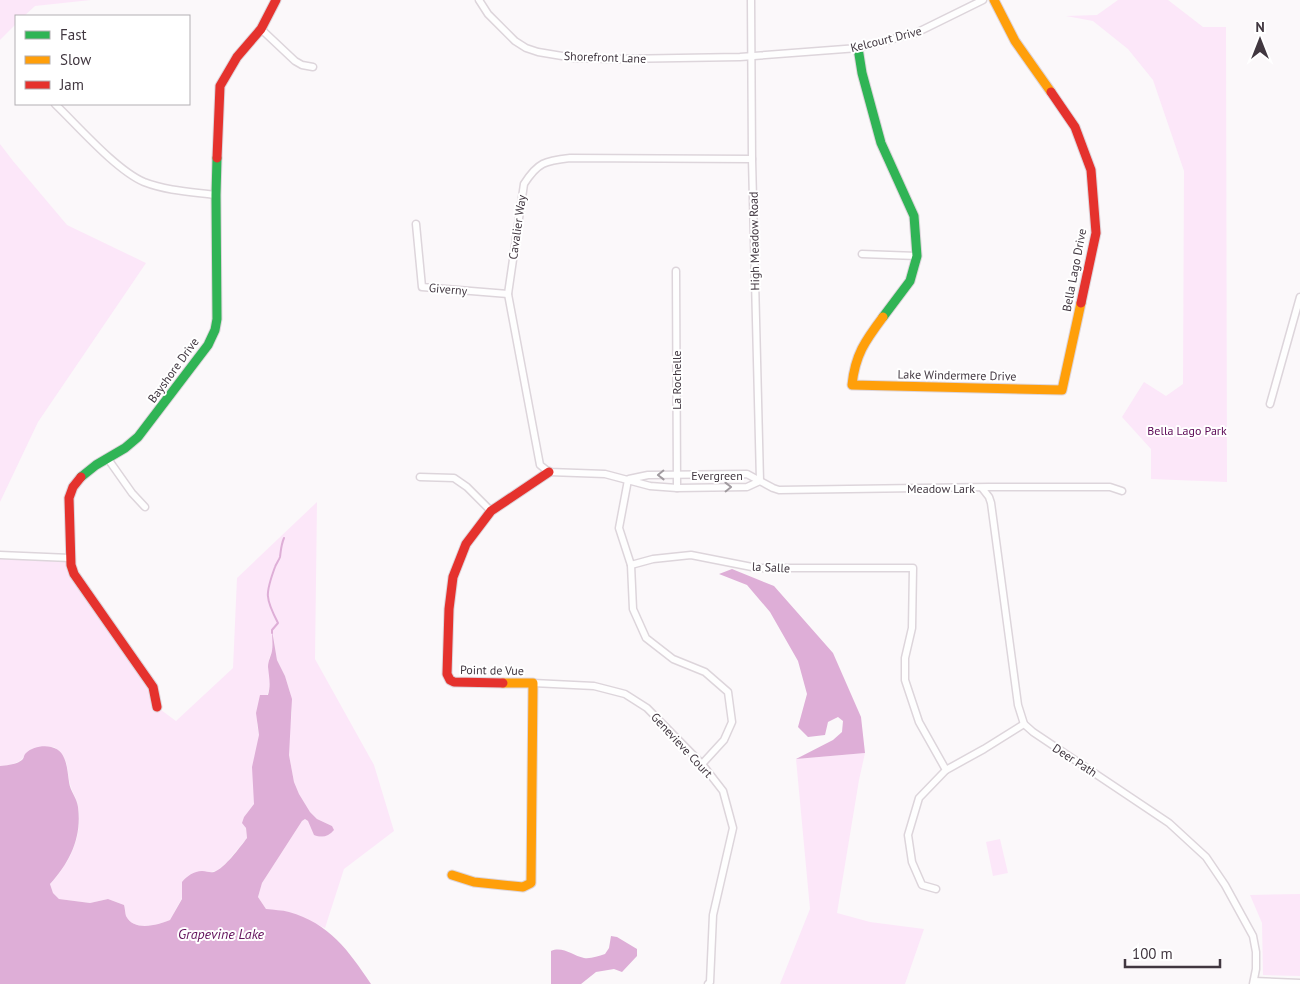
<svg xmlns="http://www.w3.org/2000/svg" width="1300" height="984" viewBox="0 0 1300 984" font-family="'PT Sans',sans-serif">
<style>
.green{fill:#fce7f9}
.water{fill:#deaed7}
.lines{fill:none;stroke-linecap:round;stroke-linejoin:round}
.stream{stroke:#deaed7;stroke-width:2}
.street-casing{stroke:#ddd5db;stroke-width:9}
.fast-casing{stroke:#ddd5db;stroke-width:11}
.slow-casing{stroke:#ddd5db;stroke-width:11}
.jam-casing{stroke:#ddd5db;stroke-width:11}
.street{stroke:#fefefe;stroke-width:6}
.fast{stroke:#30b455;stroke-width:9}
.slow{stroke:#ff9f0a;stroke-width:9}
.jam{stroke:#e5322d;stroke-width:9}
.oneway{stroke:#a09a9f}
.labels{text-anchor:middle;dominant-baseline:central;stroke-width:4;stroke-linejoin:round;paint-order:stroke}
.street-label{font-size:12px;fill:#413740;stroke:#fff}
.park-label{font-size:12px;fill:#5b0855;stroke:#fff}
.water-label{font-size:14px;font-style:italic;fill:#63135c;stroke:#fff}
</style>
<rect width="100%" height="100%" fill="#fbf8fa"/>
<g class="green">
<polygon points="0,0 91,0 35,6 24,16 16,16 16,24 0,40"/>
<polygon points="1118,0 1168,0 1203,27 1226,27 1227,482 1151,479 1151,449 1122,417 1144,382 1166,396 1183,384 1184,171 1153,80 1128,49 1093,21 1066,16 1097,15"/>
<polygon points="0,144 13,161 67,225 146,263 38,422 0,502"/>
<path d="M 317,502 L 315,659 L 374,765 L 394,831 L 344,869 L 325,928 L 288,912 L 266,909 L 258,897 L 262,883 L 302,821 L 305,819 L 308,821 L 320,837 L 331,833 L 332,826 L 317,819 L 310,812 L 299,794 L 294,782 L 289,755 L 289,734 L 292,712 L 290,692 L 285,676 L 277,660 L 273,634 L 272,652 L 269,659 L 268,667 L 270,675 L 269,690 L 257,724 L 259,735 L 258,747 L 254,758 L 254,804 L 244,817 L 243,823 L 246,828 L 247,838 L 227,862 L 218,870 L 208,873 L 182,898 L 170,920 C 158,925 134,932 126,916 C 125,913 125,908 124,905 L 108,899 L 90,903 L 59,899 L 53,893 L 50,884 C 70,863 83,836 78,806 C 77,799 72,792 70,784 C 66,768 70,759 54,747 L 26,754 C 20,764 11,765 0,766 L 0,555 L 70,558 L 71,565 L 153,687 L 157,707 L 176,721 L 233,668 L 237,578 Z"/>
<polygon points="865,753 859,780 837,913 870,922 924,929 905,984 780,984 810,909 796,759"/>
<polygon points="1000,839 1008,873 993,876 986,842"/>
<polygon points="1300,894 1300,976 1263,975 1262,923 1250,895"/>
</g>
<g class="water">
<polygon points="732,569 774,586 833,653 861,717 865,753 796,759 833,740 842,732 843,721 838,717 828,722 825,735 808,737 798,727 807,694 798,661 770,612 747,585 719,574"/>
<path d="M 272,630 L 277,660 L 285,676 L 292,699 L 289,755 L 294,782 L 299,794 L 310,812 L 317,819 L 332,826 L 334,830 C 328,837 322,838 314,835 L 308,821 L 305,819 L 302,821 L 262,883 L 258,897 L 266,909 C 274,910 282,910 289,912 C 329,923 349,951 371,984 L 0,984 L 0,766 C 7,765 16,765 22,760 C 25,757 23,756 26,753 C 32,747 43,745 51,747 C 67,750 67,769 69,782 C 70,791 77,798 78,807 C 82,837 70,862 50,884 L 53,893 L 59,899 L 90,903 L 108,899 L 124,905 C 125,908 125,913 126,916 C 134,932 158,925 170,920 L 182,899 L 182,882 C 187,876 194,871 202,871 C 207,871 209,873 214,872 C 225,868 240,847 247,838 L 246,828 L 242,823 L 244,817 L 254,804 L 252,767 L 259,735 L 256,713 L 260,695 L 268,695 C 271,686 269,676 268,667 C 268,661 271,656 272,651 C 273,644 272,637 272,630 Z"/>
<path d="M 611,936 L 617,937 L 637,949 L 637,956 L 622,972 L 614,969 L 596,972 L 581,984 L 551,984 L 551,951 C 563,946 573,956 584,958 C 591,959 598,956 605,954 L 609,948 Z"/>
</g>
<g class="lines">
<path class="stream" d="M 272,633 L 272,630 L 278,623 C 265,598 265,594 275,567 C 276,564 279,560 280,557 C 281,550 281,545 284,538"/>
<g class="street-casing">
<g id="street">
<polyline points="479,0 488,14 515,41 526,48 538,52 574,58 617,59 740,57 858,48 916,33 983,0"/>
<polyline points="751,0 752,159 760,481"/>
<polyline points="261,29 295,61 302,65 313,67"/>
<path d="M 55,104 C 78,126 116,170 144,182 C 167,191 193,192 216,195"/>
<path d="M 752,159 L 570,158 C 545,161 538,162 524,184 L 508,294 L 540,465 L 549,472 L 605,474 L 650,486 L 677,488 L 747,487 L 760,481"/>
<polyline points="416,224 422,287 508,294"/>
<polyline points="862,254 917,256"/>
<polyline points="676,271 677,488"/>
<polyline points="1270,404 1300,297"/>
<polyline points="108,459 132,493 145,507"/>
<polyline points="420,477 454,478 467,487 491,511"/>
<polyline points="629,479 648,475 747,474 773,488 779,490 989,487 1110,487 1122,491"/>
<polyline points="628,480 619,528 631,565 633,609 646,638 673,659 705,672 728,692 732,722 724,740 702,764"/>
<polyline points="982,488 989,497 991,503 1018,705 1024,724 1033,732 1169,823 1206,857 1225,885 1253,936 1256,952 1256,969 1253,984"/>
<polyline points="0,555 70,558"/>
<polyline points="631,565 653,559 691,555 757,568 913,568 912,628 905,658 905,680 919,722 946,770"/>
<polyline points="533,683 594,686 625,694 647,708 702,764 723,791 733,828 713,915 710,982 708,984"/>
<polyline points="936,889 922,885 912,862 908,835 919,798 946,770 984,749 1024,724"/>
<polyline points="1254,981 1300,983"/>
</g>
</g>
<g class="fast-casing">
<g id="fast">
<polyline points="858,48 862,73 881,143 914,216 917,256 910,281 883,317"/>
<polyline points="81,477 96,465 125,448 138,437 208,345 215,330 217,319 216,195 217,158"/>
</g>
</g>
<g class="slow-casing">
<g id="slow">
<polyline points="994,0 1015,41 1051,92"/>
<path d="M 883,317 C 865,341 855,355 852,385 L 1062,390 L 1081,303"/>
<polyline points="452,875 474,882 523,887 531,883 533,683 503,683"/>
</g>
</g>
<g class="jam-casing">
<g id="jam">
<polyline points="1051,92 1075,127 1091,170 1096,233 1081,303"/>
<polyline points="217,158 220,86 237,57 261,29 276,0"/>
<polyline points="81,477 73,487 69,498 71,565 74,574 153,687 157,707"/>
<polyline points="503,683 454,682 450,680 447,674 449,609 453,577 466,544 491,511 549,472"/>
</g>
</g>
<use href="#street" class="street"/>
<use href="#fast" class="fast"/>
<use href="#slow" class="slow"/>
<use href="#jam" class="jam"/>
</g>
<defs><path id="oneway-chevron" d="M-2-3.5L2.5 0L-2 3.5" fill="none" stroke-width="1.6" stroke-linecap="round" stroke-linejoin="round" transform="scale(1.25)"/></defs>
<g class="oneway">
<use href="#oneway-chevron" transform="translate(661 475) rotate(179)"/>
<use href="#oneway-chevron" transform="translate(728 487) rotate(-1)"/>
</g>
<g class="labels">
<g class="street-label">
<text transform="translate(886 39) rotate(-14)">Kelcourt Drive</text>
<text transform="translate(605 57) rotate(2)">Shorefront Lane</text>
<text transform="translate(517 227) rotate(-82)">Cavalier Way</text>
<text transform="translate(754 241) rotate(-91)">High Meadow Road</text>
<text transform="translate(1074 270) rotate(-79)">Bella Lago Drive</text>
<text transform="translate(448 289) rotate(5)">Giverny</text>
<text transform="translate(173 370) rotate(-54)">Bayshore Drive</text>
<text transform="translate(957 375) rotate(1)">Lake Windermere Drive</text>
<text transform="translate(676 380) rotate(-90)">La Rochelle</text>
<text x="717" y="475">Evergreen</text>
<text x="941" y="488">Meadow Lark</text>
<text transform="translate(771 567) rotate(3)">la Salle</text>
<text transform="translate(492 670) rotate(1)">Point de Vue</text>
<text transform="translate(682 745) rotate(47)">Genevieve Court</text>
<text transform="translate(1075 760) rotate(33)">Deer Path</text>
</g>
<g class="park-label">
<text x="1187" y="430">Bella Lago Park</text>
</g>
<g class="water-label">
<text x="221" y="934">Grapevine Lake</text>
</g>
</g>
<rect x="15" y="15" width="175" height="90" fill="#ffffff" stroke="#b3afb3"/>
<rect x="25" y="31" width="25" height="8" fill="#30b455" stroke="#b3afb3"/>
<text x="60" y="40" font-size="15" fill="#413740">Fast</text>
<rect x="25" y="56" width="25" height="8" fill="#ff9f0a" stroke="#b3afb3"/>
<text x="60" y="65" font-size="15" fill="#413740">Slow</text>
<rect x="25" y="81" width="25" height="8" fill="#e5322d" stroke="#b3afb3"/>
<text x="60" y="90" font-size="15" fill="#413740">Jam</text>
<g transform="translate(1260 40)" stroke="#ffffff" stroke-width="4" paint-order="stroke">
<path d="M0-4L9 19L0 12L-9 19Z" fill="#413740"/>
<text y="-8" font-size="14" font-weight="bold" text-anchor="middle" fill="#413740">N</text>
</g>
<path d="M1125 959v8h95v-8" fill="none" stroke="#413740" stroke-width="2.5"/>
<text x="1132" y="959" font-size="15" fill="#413740" stroke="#ffffff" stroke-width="4" paint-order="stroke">100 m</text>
</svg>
